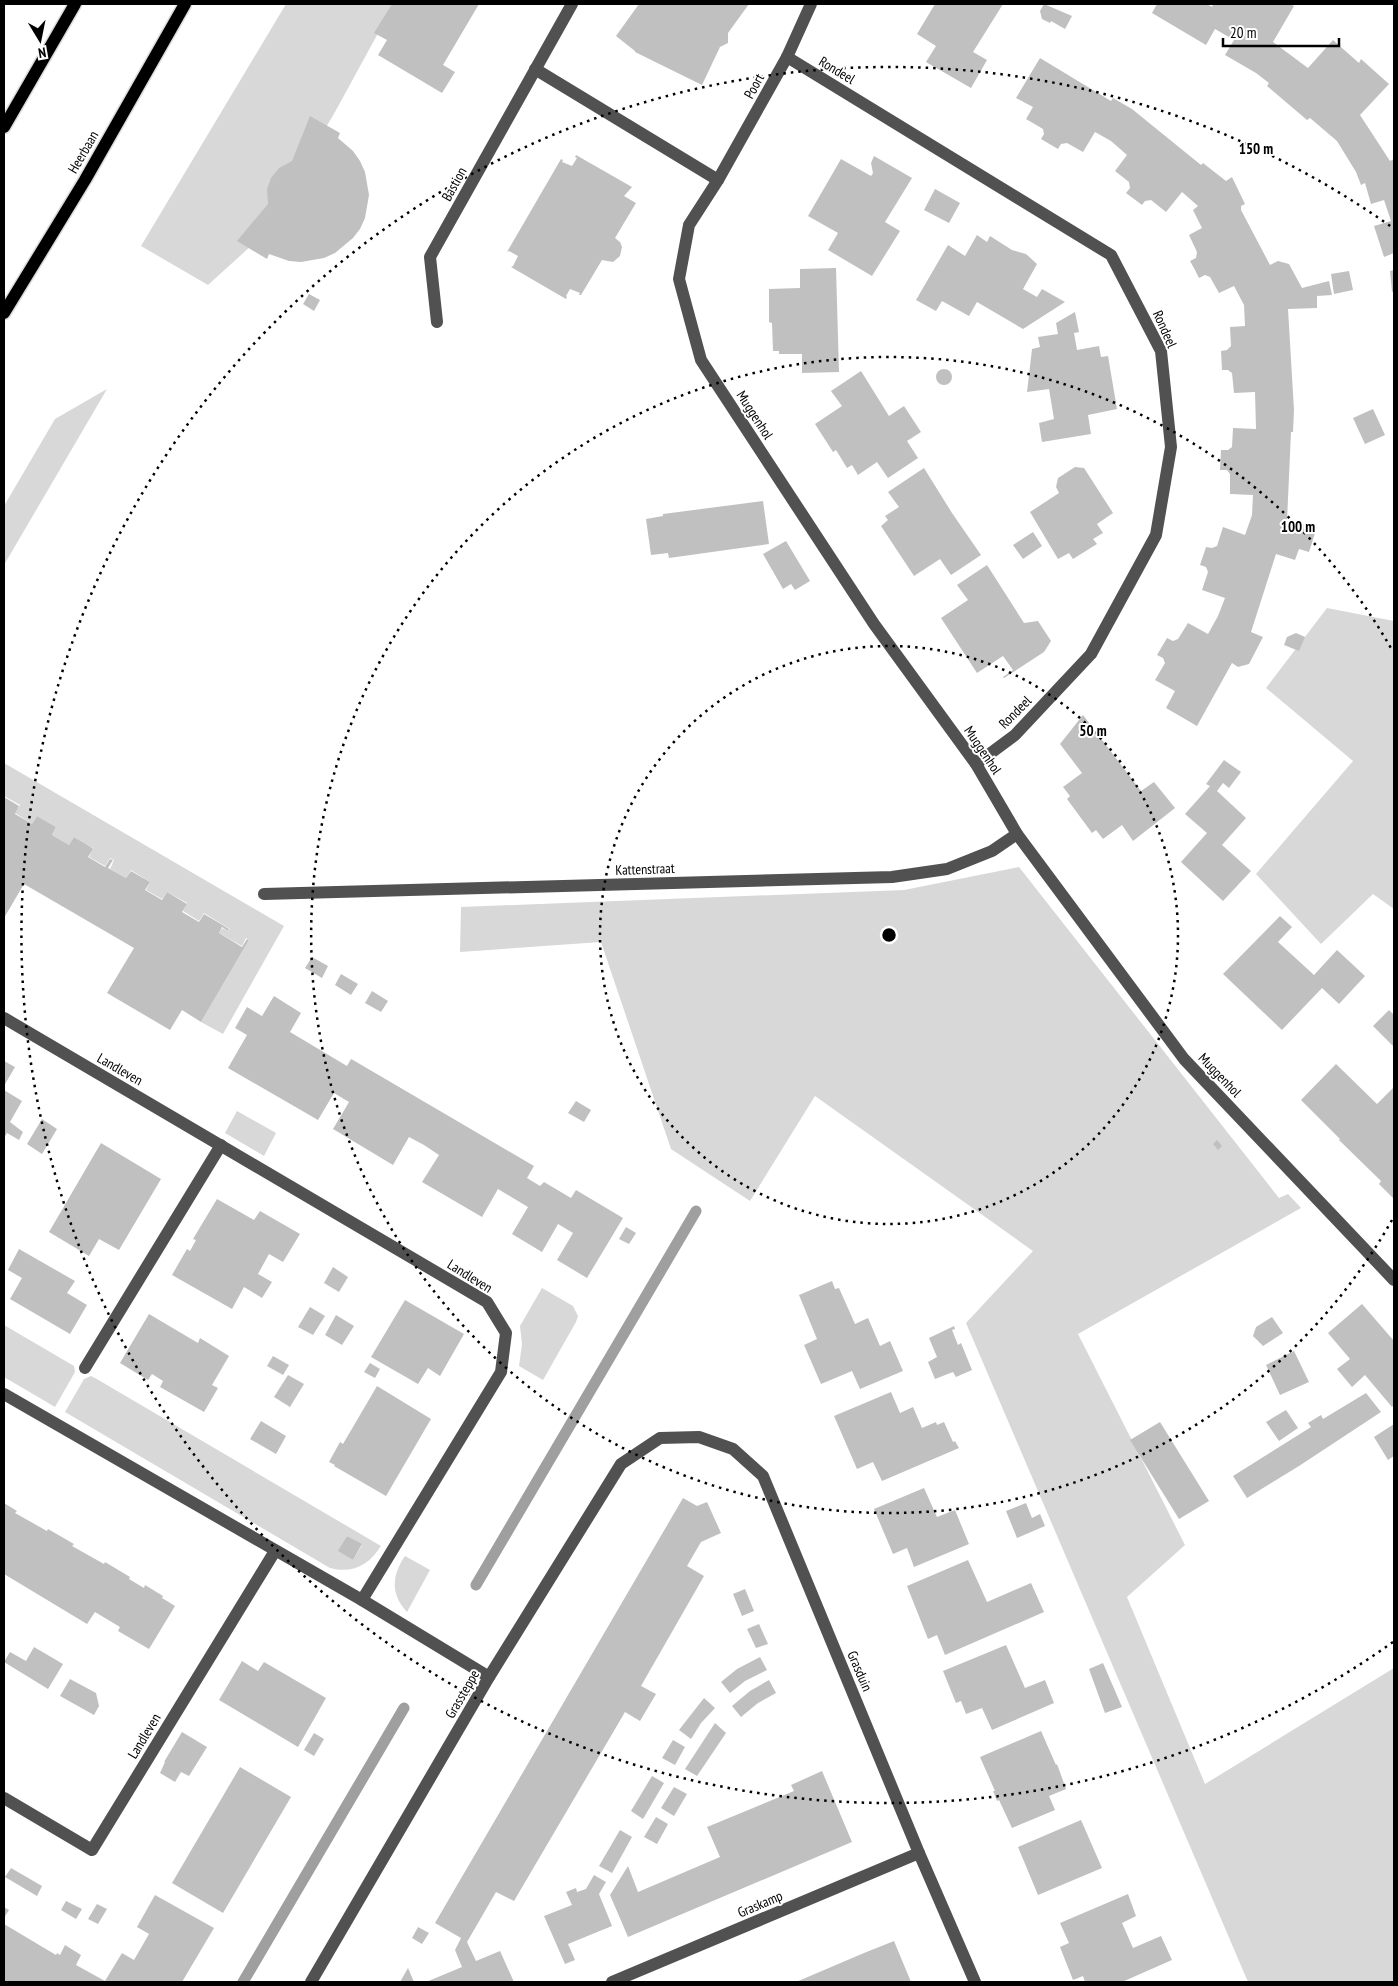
<svg xmlns="http://www.w3.org/2000/svg" width="1398" height="1986" viewBox="0 0 1398 1986" font-family="'PT Sans Narrow',sans-serif">
<style>
.green{fill:#d8d8d8;fill-rule:evenodd}
.lines{fill:none;stroke-linecap:round;stroke-linejoin:round}
.stream{stroke:#9f9f9f;stroke-width:11}
.building{fill:#c0c0c0}
.major-casing{stroke:#dbdbdb;stroke-width:15}
.minor{stroke:#515151;stroke-width:12}
.major{stroke:#000;stroke-width:12}
.ring{fill:none;stroke:#000;stroke-width:2.5;stroke-dasharray:2.5 5}
.labels{text-anchor:middle;dominant-baseline:central;stroke-width:4;stroke-linejoin:round;paint-order:stroke}
.street-label{font-size:14px;fill:#000;stroke:#fff}
.centre{fill:#000;stroke:#fff;stroke-width:2.5}
.ring-label{font-size:15px;text-anchor:middle;font-weight:bold;fill:#000;stroke:#fff;stroke-width:4;stroke-linejoin:round;paint-order:stroke}
</style>
<rect width="100%" height="100%" fill="#fff"/>
<g class="green">
<polygon points="286,4 394,4 335,112 263,235 208,285 141,246"/>
<polygon points="107,389 4,565 4,506 55,419"/>
<polygon points="1327,608 1394,621 1394,909 1373,894 1321,944 1256,874 1353,761 1266,688"/>
<polygon points="4,763 284,926 223,1034 201,1022 249,940 246,938 242,946 219,933 222,928 228,931 230,929 204,913 199,921 183,911 187,903 167,892 162,899 146,890 150,882 131,870 126,878 110,869 114,860 110,858 105,866 89,857 93,848 74,837 69,845 52,835 56,827 37,816 32,824 15,813 20,805 4,796"/>
<polygon points="1019,867 1279,1198 1288,1194 1301,1208 1078,1334 1185,1545 1127,1597 1205,1784 1394,1668 1394,1982 1248,1982 966,1323 1033,1251 815,1096 750,1201 671,1149 601,942 460,952 461,907 904,890"/>
<polygon points="237,1111 276,1133 264,1156 225,1133"/>
<polygon points="542,1288 573,1306 578,1316 576,1322 543,1380 519,1366 522,1344 520,1326"/>
<polygon points="4,1325 74,1366 75,1372 55,1407 4,1377"/>
<path d="M 91,1376 L 95,1378 L 381,1546 C 369,1565 353,1574 330,1568 L 65,1412 L 84,1379 ZM 347,1536 L 362,1545 L 353,1560 L 339,1551 Z"/>
<path d="M 405,1556 L 430,1570 L 407,1612 C 390,1594 392,1575 405,1556 Z"/>
</g>
<g class="lines">
<g class="stream">
<polyline points="476,1585 696,1211"/>
<polyline points="243,1982 404,1708"/>
</g>
</g>
<g class="building">
<polygon points="392,4 479,4 443,65 455,72 442,93 378,55 387,40 374,33"/>
<polygon points="639,4 749,4 728,33 728,43 720,47 702,85 635,52 635,51 616,36"/>
<polygon points="935,4 1003,4 973,52 987,60 971,88 926,62 936,46 917,34"/>
<polygon points="1044,4 1072,16 1065,29 1051,21 1050,23 1042,19 1040,11"/>
<polygon points="1157,4 1207,4 1212,7 1213,4 1290,4 1294,6 1273,42 1308,68 1333,40 1359,63 1361,59 1389,84 1360,115 1390,161 1394,159 1394,253 1384,257 1374,226 1391,221 1384,200 1371,204 1365,183 1361,185 1356,172 1337,141 1310,118 1307,120 1267,86 1269,83 1256,73 1225,55 1234,40 1215,29 1206,45 1152,13"/>
<polygon points="1040,58 1111,101 1113,98 1132,109 1201,165 1203,163 1226,181 1232,177 1245,204 1241,206 1241,210 1270,265 1278,261 1289,264 1302,288 1329,281 1332,295 1317,296 1317,308 1288,309 1294,410 1293,432 1291,432 1287,521 1317,527 1309,552 1299,549 1295,560 1276,554 1251,632 1263,637 1249,664 1238,667 1232,663 1197,726 1166,708 1175,691 1155,680 1165,663 1163,658 1157,655 1167,638 1173,641 1178,639 1188,623 1208,634 1218,616 1225,598 1202,590 1208,572 1206,567 1200,565 1206,547 1212,548 1217,546 1223,527 1245,535 1252,515 1253,495 1230,494 1230,474 1227,470 1220,470 1221,450 1228,450 1232,447 1233,428 1256,429 1255,392 1234,393 1232,373 1228,370 1222,370 1221,351 1227,350 1231,346 1230,327 1245,326 1244,305 1234,286 1219,293 1210,277 1205,275 1199,278 1195,270 1190,261 1196,258 1197,252 1189,235 1202,228 1193,210 1198,206 1182,192 1166,212 1151,200 1145,201 1142,205 1126,193 1130,188 1129,182 1115,171 1127,155 1111,141 1095,132 1083,152 1067,143 1061,144 1058,149 1041,139 1044,134 1043,129 1026,119 1033,107 1016,98"/>
<polygon points="310,116 340,133 338,138 353,151 360,161 365,172 369,195 365,218 360,229 353,238 335,253 324,258 301,262 289,261 269,254 267,259 237,241 268,204 267,189 271,178 279,168 292,161"/>
<polygon points="576,155 632,187 624,196 636,203 615,238 620,242 622,247 620,256 613,262 602,260 581,295 579,295 580,293 570,289 566,296 567,297 566,299 511,267 513,266 518,256 509,251 507,252 561,159 563,160 562,162 572,166 577,158 575,157"/>
<polygon points="874,156 912,178 885,222 900,231 872,276 828,250 838,233 808,216 841,159 871,176 873,173 871,163"/>
<polygon points="935,189 960,203 949,223 924,210"/>
<polygon points="977,235 987,242 990,236 1012,250 1026,254 1037,264 1023,289 1037,297 1042,289 1065,302 1023,329 977,302 969,316 942,301 936,311 916,300 948,245 965,256"/>
<polygon points="836,268 839,372 802,373 802,354 779,354 779,351 773,351 772,323 769,322 769,289 800,288 800,269"/>
<polygon points="1394,270 1394,291 1392,292 1390,271"/>
<polygon points="1349,271 1353,290 1334,294 1331,274"/>
<polygon points="309,294 320,300 314,311 303,304"/>
<polygon points="1075,312 1079,332 1074,333 1077,350 1099,346 1101,357 1108,356 1117,409 1088,415 1091,434 1042,442 1039,423 1054,419 1049,389 1027,392 1032,349 1040,347 1038,337 1058,334 1056,323"/>
<circle cx="944" cy="377" r="8"/>
<polygon points="861,371 889,416 904,406 921,432 907,441 918,458 888,478 877,462 858,475 852,465 847,468 836,450 833,452 815,424 842,406 831,391"/>
<polygon points="1373,409 1385,435 1365,444 1353,418"/>
<polygon points="1075,467 1084,468 1113,513 1097,524 1103,533 1093,539 1097,544 1073,559 1069,553 1058,559 1030,512 1059,493 1056,487 1058,478"/>
<polygon points="924,468 952,513 981,555 951,575 940,559 914,576 881,526 888,520 885,516 899,507 888,492"/>
<polygon points="763,501 769,544 669,558 668,553 651,555 646,519 663,516 663,514"/>
<polygon points="1033,532 1042,546 1023,559 1013,545"/>
<polygon points="786,541 810,581 795,590 791,584 783,589 763,554"/>
<polygon points="987,565 1024,623 1038,621 1051,641 1044,652 1004,678 1003,677 1013,670 1003,656 977,673 941,618 968,600 957,585"/>
<polygon points="1296,633 1305,637 1299,651 1284,645 1287,637"/>
<polygon points="1083,715 1141,791 1154,782 1175,808 1133,841 1122,825 1103,839 1096,830 1092,833 1067,799 1070,796 1063,787 1082,773 1060,744"/>
<polygon points="1224,760 1241,772 1229,788 1223,783 1217,791 1246,818 1222,845 1251,871 1223,901 1181,862 1207,833 1185,814 1210,786 1206,784"/>
<polygon points="4,797 19,806 15,814 32,824 37,816 56,827 52,835 69,845 74,837 91,847 93,849 88,857 105,867 110,859 113,860 108,868 126,878 131,871 150,882 145,890 162,900 167,892 187,904 182,912 199,922 204,914 221,924 229,929 228,931 222,927 219,933 242,947 247,939 249,940 201,1022 182,1010 170,1030 107,993 134,948 24,884 4,918"/>
<polygon points="1280,916 1292,927 1278,942 1314,975 1337,950 1365,976 1339,1004 1322,988 1282,1030 1223,974"/>
<polygon points="312,957 328,966 322,978 305,968"/>
<polygon points="341,974 358,984 351,995 335,985"/>
<polygon points="372,991 388,1001 381,1012 365,1003"/>
<polygon points="274,996 301,1013 290,1032 347,1066 351,1059 353,1060 534,1166 527,1178 540,1186 544,1182 571,1198 576,1190 623,1218 587,1278 557,1260 573,1233 558,1224 542,1252 512,1234 528,1207 498,1189 482,1217 422,1182 439,1155 424,1145 409,1137 393,1165 333,1129 349,1102 334,1093 318,1120 228,1068 247,1035 235,1028 247,1007 262,1016"/>
<polygon points="1389,1010 1394,1015 1394,1047 1373,1026"/>
<polygon points="4,1061 15,1067 4,1086"/>
<polygon points="1336,1064 1377,1104 1393,1088 1394,1089 1394,1199 1379,1184 1381,1181 1339,1140 1340,1139 1301,1100"/>
<polygon points="4,1090 22,1101 10,1122 23,1132 19,1140 7,1133 4,1138"/>
<polygon points="576,1101 591,1110 584,1122 568,1113"/>
<polygon points="42,1119 57,1129 42,1154 27,1144"/>
<polygon points="1217,1140 1222,1146 1218,1150 1213,1144"/>
<polygon points="101,1143 161,1179 119,1250 99,1239 89,1256 49,1232"/>
<polygon points="217,1199 254,1220 260,1211 300,1234 283,1262 269,1254 258,1274 272,1282 262,1298 244,1287 232,1309 172,1275 187,1249 190,1251 196,1240 193,1239"/>
<polygon points="626,1227 636,1233 629,1244 619,1239"/>
<polygon points="19,1249 75,1281 67,1293 87,1305 70,1334 10,1299 22,1278 8,1270"/>
<polygon points="333,1267 348,1277 339,1292 324,1283"/>
<polygon points="832,1281 835,1289 839,1288 855,1324 868,1318 880,1346 890,1341 903,1371 860,1389 852,1371 821,1384 804,1345 817,1339 799,1295"/>
<polygon points="405,1300 464,1334 440,1376 428,1368 418,1384 371,1357"/>
<polygon points="1362,1304 1394,1341 1394,1405 1392,1407 1365,1375 1352,1387 1337,1369 1350,1359 1328,1333"/>
<polygon points="310,1307 325,1316 313,1335 298,1327"/>
<polygon points="149,1314 198,1343 200,1338 229,1356 212,1385 218,1388 204,1412 160,1387 163,1381 152,1374 148,1380 120,1363"/>
<polygon points="336,1315 354,1326 342,1345 325,1335"/>
<polygon points="1272,1317 1283,1333 1263,1346 1253,1336 1256,1327"/>
<polygon points="954,1326 955,1329 952,1330 958,1345 961,1343 972,1370 956,1377 953,1372 935,1379 928,1362 937,1357 929,1338"/>
<polygon points="1294,1351 1309,1382 1280,1395 1266,1365"/>
<polygon points="273,1356 289,1365 283,1375 267,1366"/>
<polygon points="370,1363 380,1369 375,1378 364,1372"/>
<polygon points="288,1375 304,1384 290,1407 274,1397"/>
<polygon points="377,1386 431,1419 386,1496 334,1466 335,1465 329,1462 340,1442 343,1444"/>
<polygon points="891,1392 900,1413 913,1407 922,1428 936,1422 937,1425 944,1422 953,1442 955,1441 959,1448 882,1481 873,1462 857,1469 834,1416"/>
<polygon points="1366,1393 1381,1412 1299,1466 1247,1498 1233,1476 1311,1427 1308,1423 1321,1415 1323,1419"/>
<polygon points="1286,1410 1298,1428 1279,1441 1266,1422"/>
<polygon points="261,1421 286,1436 276,1454 250,1439"/>
<polygon points="1160,1422 1209,1501 1179,1519 1130,1440"/>
<polygon points="1394,1424 1394,1456 1388,1460 1374,1437"/>
<polygon points="924,1488 937,1517 955,1510 969,1544 914,1567 907,1548 893,1554 874,1509"/>
<polygon points="683,1498 697,1506 707,1502 721,1533 701,1542 687,1566 704,1576 641,1686 656,1694 640,1721 625,1712 514,1901 496,1892 467,1942 476,1961 500,1951 514,1982 426,1982 462,1967 455,1950 461,1938 435,1923"/>
<polygon points="4,1503 17,1511 15,1513 47,1531 48,1529 74,1544 72,1546 104,1564 105,1562 130,1577 129,1579 144,1588 145,1585 163,1596 162,1598 175,1606 149,1649 118,1631 120,1627 95,1612 87,1624 4,1574"/>
<polygon points="1026,1503 1032,1518 1040,1514 1045,1526 1017,1538 1006,1511"/>
<polygon points="347,1536 362,1544 353,1560 338,1551"/>
<polygon points="968,1560 987,1602 1031,1583 1044,1612 945,1655 937,1635 928,1639 907,1586"/>
<polygon points="745,1589 754,1611 742,1616 733,1594"/>
<polygon points="759,1624 768,1644 756,1648 747,1629"/>
<polygon points="1006,1645 1025,1688 1045,1680 1054,1703 992,1730 982,1708 966,1714 961,1701 956,1703 943,1671"/>
<polygon points="34,1647 63,1664 48,1689 4,1662 10,1652 26,1661"/>
<polygon points="760,1657 767,1670 745,1681 730,1693 721,1682 737,1669"/>
<polygon points="242,1661 258,1671 264,1662 326,1698 298,1747 219,1700"/>
<polygon points="1103,1663 1122,1707 1105,1713 1089,1669"/>
<polygon points="70,1679 96,1693 99,1706 94,1715 60,1696"/>
<polygon points="769,1680 776,1693 758,1703 741,1717 732,1706 750,1691"/>
<polygon points="704,1698 715,1708 701,1723 691,1739 679,1730"/>
<polygon points="715,1723 726,1733 697,1776 685,1769"/>
<polygon points="1041,1731 1056,1765 1057,1764 1066,1789 1049,1796 1055,1810 1012,1828 999,1800 997,1801 993,1791 995,1791 980,1757"/>
<polygon points="182,1732 207,1747 189,1776 181,1772 175,1782 160,1773 165,1762 164,1762"/>
<polygon points="314,1733 324,1739 314,1756 304,1750"/>
<polygon points="673,1740 685,1747 675,1765 662,1758"/>
<polygon points="240,1767 291,1797 223,1913 172,1883"/>
<polygon points="822,1771 852,1842 628,1937 610,1895 628,1866 638,1892 720,1857 707,1827 794,1791 791,1785"/>
<polygon points="652,1776 664,1783 643,1819 631,1811"/>
<polygon points="674,1787 687,1794 674,1816 661,1808"/>
<polygon points="656,1817 668,1824 657,1844 644,1837"/>
<polygon points="1081,1820 1102,1868 1038,1895 1018,1847"/>
<polygon points="620,1830 632,1837 612,1873 599,1866"/>
<polygon points="11,1868 42,1886 37,1896 5,1877"/>
<polygon points="594,1875 606,1882 599,1894 612,1926 568,1944 575,1960 565,1964 544,1916 572,1905 566,1892 576,1888 577,1892 586,1889"/>
<polygon points="1128,1894 1136,1916 1122,1923 1133,1948 1161,1936 1172,1960 1122,1982 1085,1982 1083,1976 1073,1980 1060,1947 1069,1943 1060,1923"/>
<polygon points="155,1895 214,1928 182,1982 4,1982 4,1924 56,1955 57,1953 60,1955 65,1945 81,1955 76,1965 105,1981 122,1953 134,1960 149,1934 137,1927"/>
<polygon points="66,1901 82,1909 76,1919 61,1910"/>
<polygon points="97,1904 107,1909 98,1924 88,1919"/>
<polygon points="4,1907 9,1910 4,1918"/>
<polygon points="418,1927 429,1933 422,1944 412,1938"/>
<polygon points="894,1941 911,1982 796,1982 864,1953"/>
<polygon points="408,1968 414,1982 400,1982"/>
</g>
<g class="lines">
<g class="major-casing">
<g id="major">
<polyline points="4,127 75,4"/>
<polyline points="4,313 85,180 185,4"/>
</g>
</g>
<g class="minor">
<polyline points="811,4 787,57 718,180 689,225 679,279 701,360 874,624 976,764 1017,834 1184,1059 1394,1280"/>
<polyline points="787,57 1111,255 1161,351 1171,447 1156,535 1091,654 1015,735 976,764"/>
<polyline points="535,69 718,180"/>
<polyline points="437,322 430,257 572,4"/>
<polyline points="264,894 892,877 947,869 992,851 1017,834"/>
<polyline points="4,1018 487,1302 506,1333 501,1372 362,1600"/>
<polyline points="85,1368 221,1145"/>
<polyline points="4,1394 362,1600 489,1677"/>
<polyline points="4,1798 92,1850 275,1551"/>
<polyline points="311,1982 489,1677 621,1464 660,1438 699,1437 733,1449 763,1476 919,1853 975,1982"/>
<polyline points="612,1982 919,1853"/>
</g>
<use href="#major" class="major"/>
</g>
<g class="ring">
<circle cx="889" cy="935" r="289"/>
<path d="M1392 1220A578 578 0 1 1 1392 650"/>
<path d="M1393 1642A868 868 0 1 1 1393 228"/>
</g>
<g class="labels">
<g class="street-label">
<text transform="translate(837 70) rotate(31)">Rondeel</text>
<text transform="translate(754 86) rotate(-61)">Poort</text>
<text transform="translate(83 152) rotate(-60)">Heerbaan</text>
<text transform="translate(454 184) rotate(-61)">Bastion</text>
<text transform="translate(1165 329) rotate(66)">Rondeel</text>
<text transform="translate(755 415) rotate(57)">Muggenhol</text>
<text transform="translate(1015 712) rotate(-45)">Rondeel</text>
<text transform="translate(983 750) rotate(56)">Muggenhol</text>
<text transform="translate(645 869) rotate(-2)">Kattenstraat</text>
<text transform="translate(120 1069) rotate(30)">Landleven</text>
<text transform="translate(1220 1075) rotate(46)">Muggenhol</text>
<text transform="translate(470 1276) rotate(32)">Landleven</text>
<text transform="translate(860 1671) rotate(67)">Grasduin</text>
<text transform="translate(462 1694) rotate(-60)">Grassteppe</text>
<text transform="translate(144 1736) rotate(-59)">Landleven</text>
<text transform="translate(760 1904) rotate(-23)">Graskamp</text>
</g>
</g>
<circle cx="889" cy="935" r="8" class="centre"/>
<g class="ring-label">
<text x="1256" y="154">150 m</text>
<text x="1298" y="532">100 m</text>
<text x="1093" y="736">50 m</text>
</g>
<rect width="1398" height="1986" fill="none" stroke="#000000" stroke-width="10"/>
<g transform="translate(40 40) rotate(170)" stroke="#ffffff" stroke-width="4" paint-order="stroke">
<path d="M0-4L9 19L0 12L-9 19Z" fill="#000000"/>
<text y="-8" font-size="14" font-weight="bold" text-anchor="middle" fill="#000000">N</text>
</g>
<path d="M1223 38v8h116v-8" fill="none" stroke="#000000" stroke-width="2.5"/>
<text x="1230" y="38" font-size="15" fill="#000000" stroke="#ffffff" stroke-width="4" paint-order="stroke">20 m</text>
</svg>
